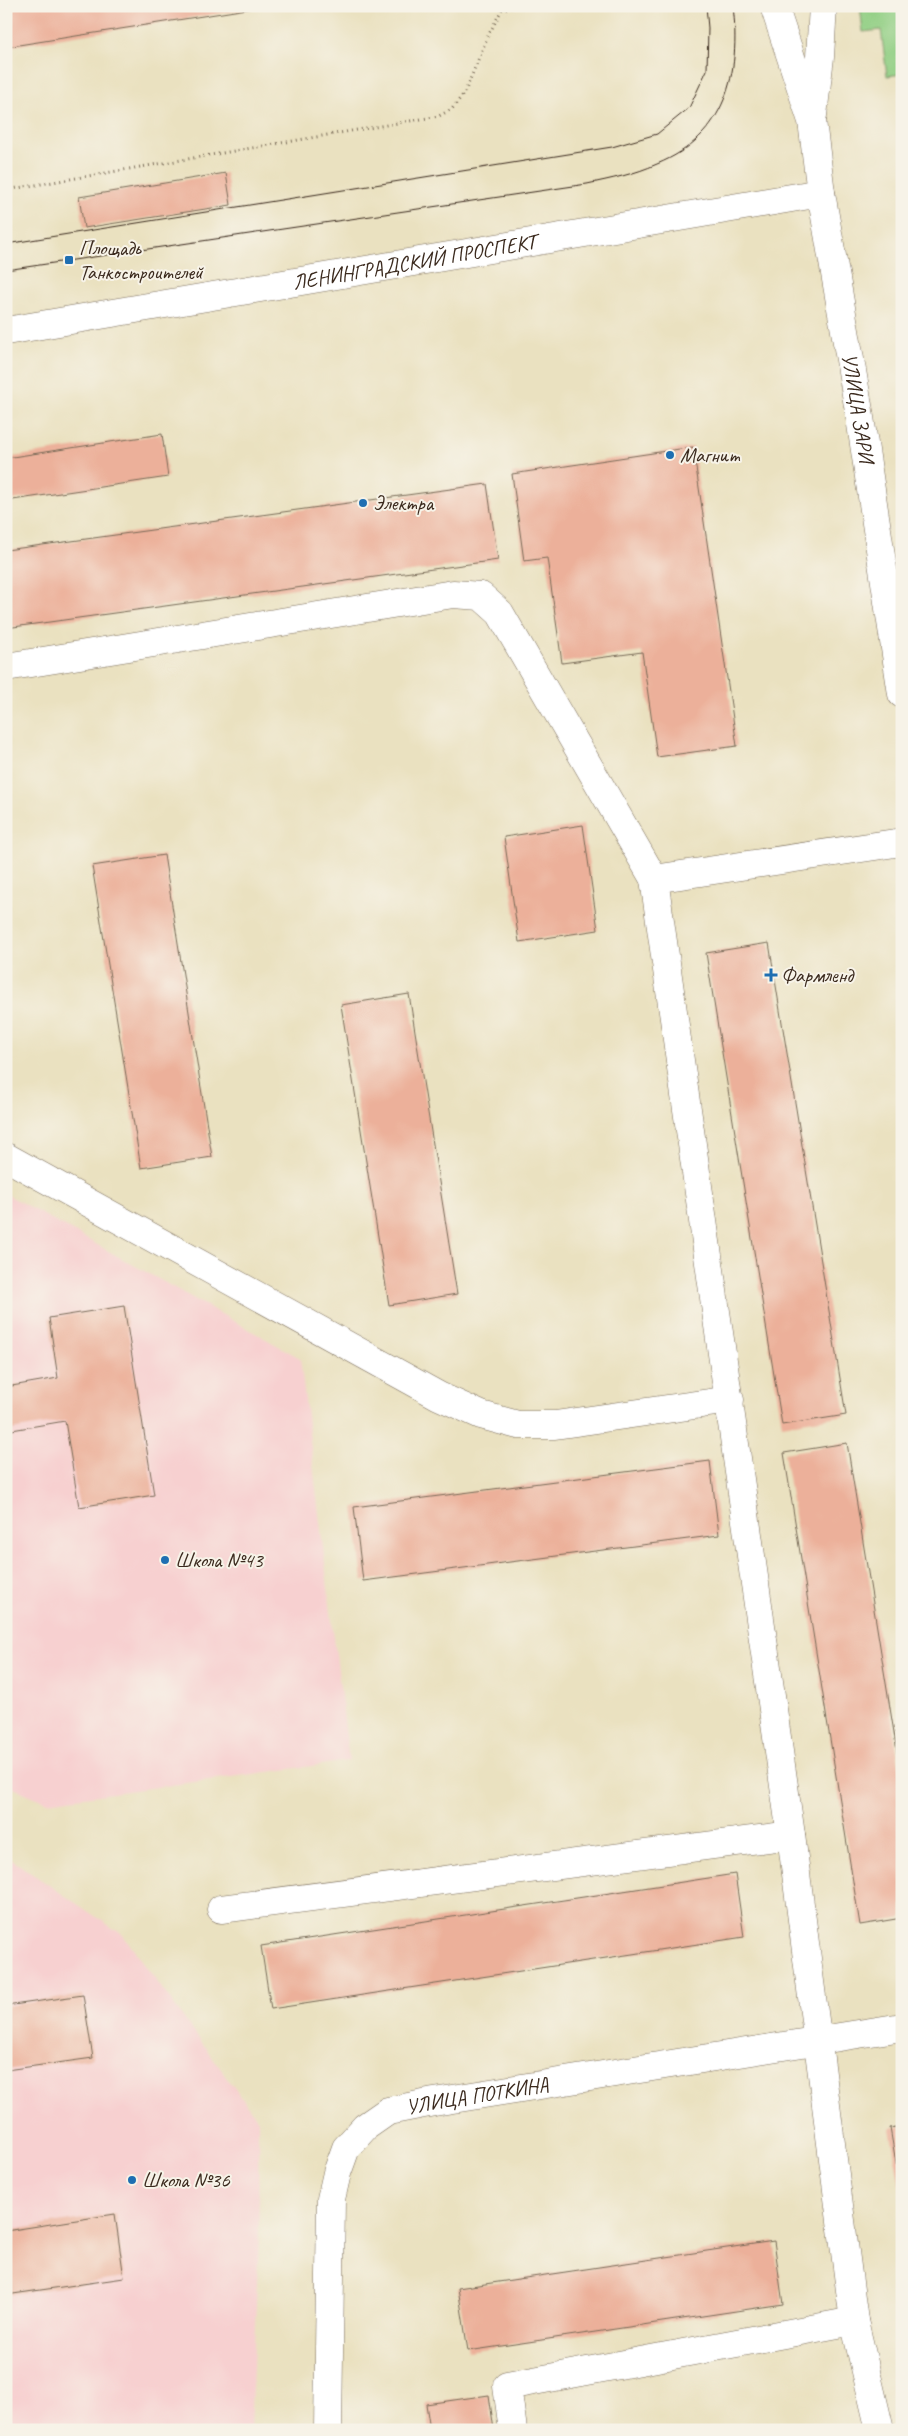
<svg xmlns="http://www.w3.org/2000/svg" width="908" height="2436" viewBox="0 0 908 2436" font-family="Caveat,sans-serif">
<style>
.built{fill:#f7d0d0}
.green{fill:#92cf84;stroke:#667c51}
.building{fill:#ecb09a}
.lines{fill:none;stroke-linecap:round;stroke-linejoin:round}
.minor-casing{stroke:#786a57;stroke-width:29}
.major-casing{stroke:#786a57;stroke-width:29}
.path{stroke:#786a57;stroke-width:3;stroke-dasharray:1 4;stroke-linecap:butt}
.minor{stroke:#fff;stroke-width:28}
.major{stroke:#fff;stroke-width:28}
.tram{stroke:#3b2a1e;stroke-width:1}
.poi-dot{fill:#1f6fb2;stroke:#f7f3e8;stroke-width:2}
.labels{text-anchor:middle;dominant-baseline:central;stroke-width:4;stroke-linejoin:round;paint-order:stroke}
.poi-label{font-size:21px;fill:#3b2a1e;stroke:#f7f3e8;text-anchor:start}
.street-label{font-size:21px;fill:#3b2a1e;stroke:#f7f3e8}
</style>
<rect width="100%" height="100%" fill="#f7f3e8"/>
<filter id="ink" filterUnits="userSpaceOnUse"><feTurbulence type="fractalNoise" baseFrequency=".02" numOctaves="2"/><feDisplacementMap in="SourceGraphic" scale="10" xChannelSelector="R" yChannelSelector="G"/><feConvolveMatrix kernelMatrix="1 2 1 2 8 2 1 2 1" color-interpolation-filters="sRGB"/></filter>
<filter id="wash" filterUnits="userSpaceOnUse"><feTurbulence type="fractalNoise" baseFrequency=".0096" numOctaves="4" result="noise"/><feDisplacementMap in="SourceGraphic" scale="20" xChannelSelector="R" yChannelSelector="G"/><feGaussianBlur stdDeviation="1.12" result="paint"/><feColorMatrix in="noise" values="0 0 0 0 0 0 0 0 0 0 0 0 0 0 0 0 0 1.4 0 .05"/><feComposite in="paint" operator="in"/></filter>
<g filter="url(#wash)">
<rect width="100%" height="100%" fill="#eae1c0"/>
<g class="built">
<polygon points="6,1194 300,1358 349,1761 47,1802 6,1785"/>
<polygon points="6,1856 123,1935 258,2120 259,2241 250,2430 6,2430"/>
</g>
<polygon class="green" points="860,6 902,6 902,74 887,76 881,30 863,32"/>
<g id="blocks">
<g class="building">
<polygon points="6,6 260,6 260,7 6,47"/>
<polygon points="226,173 231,205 84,228 79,197"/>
<polygon points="162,434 168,477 6,501 6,458"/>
<polygon points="693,447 737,746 657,757 642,652 562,663 547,558 524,561 512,474"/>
<polygon points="487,484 498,560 6,628 6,550"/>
<polygon points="583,825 598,930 519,942 504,837"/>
<polygon points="164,855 212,1157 141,1168 92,866"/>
<polygon points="769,943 846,1415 782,1425 706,953"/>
<polygon points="409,994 457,1294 389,1305 341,1005"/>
<polygon points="124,1306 154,1495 79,1507 65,1421 6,1431 6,1387 58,1378 49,1318"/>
<polygon points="847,1443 902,1782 902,1918 860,1925 784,1453"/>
<polygon points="710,1461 719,1535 363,1581 354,1507"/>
<polygon points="735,1874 744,1937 271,2009 261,1946"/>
<polygon points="83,1995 93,2058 6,2070 6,2006"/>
<polygon points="902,2126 902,2192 901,2192 890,2128"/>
<polygon points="115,2214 124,2278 6,2295 6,2231"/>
<polygon points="774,2241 783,2304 468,2351 458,2288"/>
<polygon points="489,2395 494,2430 430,2430 426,2404"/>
</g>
</g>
</g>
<g filter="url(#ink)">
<use href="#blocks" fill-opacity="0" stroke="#786a57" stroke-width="1"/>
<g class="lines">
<g class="minor-casing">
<g id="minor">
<path id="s1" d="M 821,193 L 859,411 L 902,694"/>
<polyline points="6,667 453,594 481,596 500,613 654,879 902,842"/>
<polyline points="654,879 791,1835 854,2321 880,2430"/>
<polyline points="6,1157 439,1396 481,1415 518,1425 555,1425 730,1400"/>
<polyline points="221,1909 791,1835"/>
<path id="s2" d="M 328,2430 L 331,2199 L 337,2173 L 346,2148 L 365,2127 L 388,2111 L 434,2102 L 902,2027"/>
<polyline points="513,2430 507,2386 854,2321"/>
</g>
</g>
<g class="major-casing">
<g id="major">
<polyline points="813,115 820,57 823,6"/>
<path id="s3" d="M 6,331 L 821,193 L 812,121 L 774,6"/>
</g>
</g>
<polyline class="path" points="6,190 439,116 452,109 465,92 487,38 502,9 523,6"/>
<use href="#minor" class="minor"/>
<use href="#major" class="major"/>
<g class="tram">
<polyline points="6,244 612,147 657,134 689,108 707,70 708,28 706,6"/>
<path d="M 6,270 L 587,184 C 611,179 635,174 657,164 C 726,136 741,74 733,6"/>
</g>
</g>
</g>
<g class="poi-dot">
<rect x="64" y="255" width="10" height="10" rx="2.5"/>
<circle cx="670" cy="455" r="5"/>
<circle cx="363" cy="503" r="5"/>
<path d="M768.5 967.5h5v5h5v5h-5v5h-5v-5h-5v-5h5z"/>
<circle cx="165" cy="1560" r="5"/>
<circle cx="132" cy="2180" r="5"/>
</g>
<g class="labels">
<g class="poi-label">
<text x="79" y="248">Площадь<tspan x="79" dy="24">Танкостроителей</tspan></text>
<text x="680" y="455">Магнит</text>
<text x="373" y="503">Электра</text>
<text x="781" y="975">Фармленд</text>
<text x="175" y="1560">Школа №43</text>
<text x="142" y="2180">Школа №36</text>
</g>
<g class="street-label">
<text stroke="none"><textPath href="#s3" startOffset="414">ЛЕНИНГРАДСКИЙ ПРОСПЕКТ</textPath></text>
<text stroke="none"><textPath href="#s1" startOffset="218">УЛИЦА ЗАРИ</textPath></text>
<text stroke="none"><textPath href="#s2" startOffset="431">УЛИЦА ПОТКИНА</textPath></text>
</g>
</g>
<rect width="908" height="2436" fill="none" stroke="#f7f3e8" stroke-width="25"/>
</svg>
